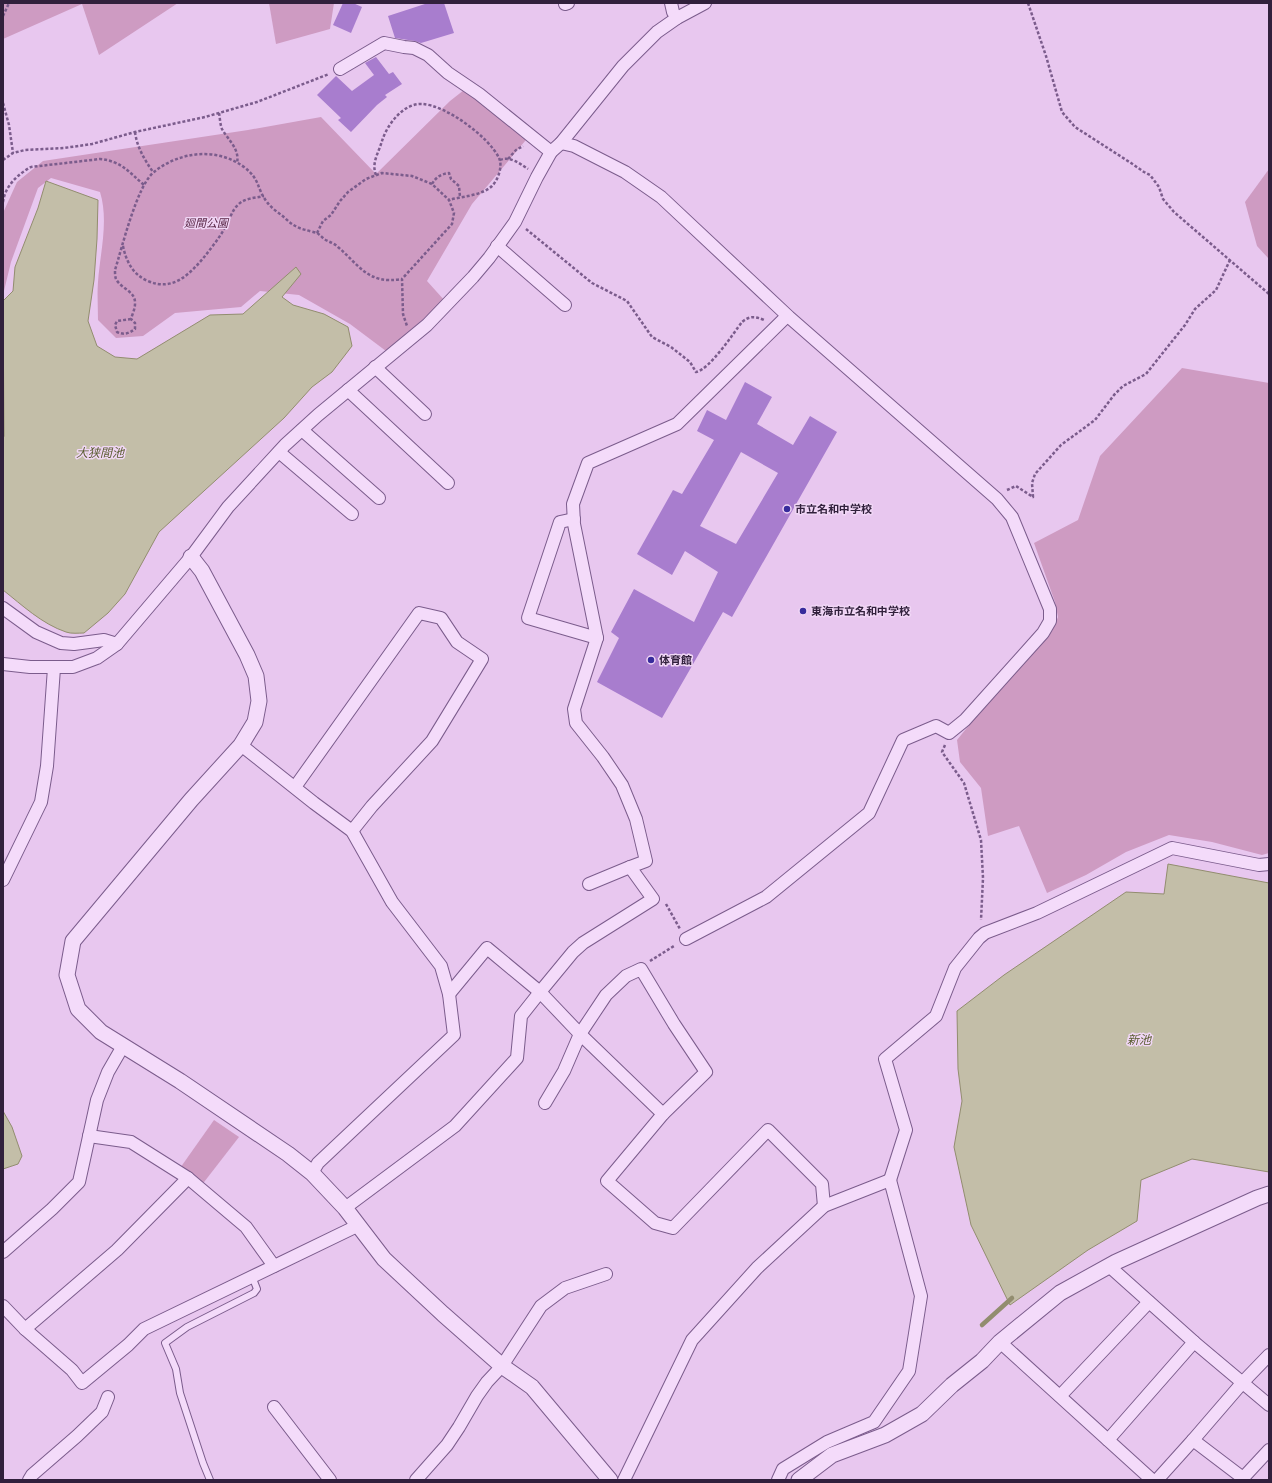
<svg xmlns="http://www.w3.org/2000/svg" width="1272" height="1483" viewBox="0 0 1272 1483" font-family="'Crimson Pro','Noto Sans JP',serif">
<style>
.green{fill:#ce9bc2}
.water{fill:#c3bea8;stroke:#928d6f}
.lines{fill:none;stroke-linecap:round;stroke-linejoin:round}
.stream{stroke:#928d6f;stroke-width:4.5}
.building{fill:#a87dce;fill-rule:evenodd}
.service-casing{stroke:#7b5c8c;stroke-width:8}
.minor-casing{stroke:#7b5c8c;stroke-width:14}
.tertiary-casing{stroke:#7b5c8c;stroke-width:17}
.path{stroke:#7b5c8c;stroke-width:2.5;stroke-dasharray:3 2;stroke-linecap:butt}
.service{stroke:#f4dbfa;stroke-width:6}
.minor{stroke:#f4dbfa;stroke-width:12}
.tertiary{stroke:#f4dbfa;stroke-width:15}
.poi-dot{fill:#372b9c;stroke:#f1d7f6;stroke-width:1.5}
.labels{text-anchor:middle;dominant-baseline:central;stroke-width:3;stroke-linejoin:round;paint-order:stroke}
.park-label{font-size:11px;font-style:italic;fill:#592646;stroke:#f1d7f6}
.poi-label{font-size:11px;font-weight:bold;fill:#31203c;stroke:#f1d7f6;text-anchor:start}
.water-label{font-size:12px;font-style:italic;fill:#595c2f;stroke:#f1d7f6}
</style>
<rect width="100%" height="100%" fill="#e8c7ef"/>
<g class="green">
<polygon points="3,3 178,3 99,55 82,4 3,39"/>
<polygon points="269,3 334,3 330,29 276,44"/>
<path d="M 464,90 L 531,134 L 472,204 L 427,281 L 445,301 L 386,351 L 350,324 L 299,295 L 260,291 L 241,307 L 175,313 L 143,336 L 116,338 L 98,320 C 98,307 97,295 98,282 C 100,253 109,221 100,192 L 51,178 L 38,188 L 11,262 L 3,295 L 3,213 L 17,182 L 43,161 L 248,130 L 321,117 L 376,174 L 450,101 Z"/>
<polygon points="1269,169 1269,259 1257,246 1245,202"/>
<polygon points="1182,368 1269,383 1269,853 1262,855 1212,842 1169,835 1126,852 1086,875 1047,893 1019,826 988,836 981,788 960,762 957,740 987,703 1052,631 1058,617 1055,602 1034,543 1078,520 1100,456"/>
<polygon points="214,1120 239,1137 201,1186 178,1171"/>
</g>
<g class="water">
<path d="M 46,181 L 98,200 L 97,239 L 94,280 L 88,321 L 97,346 L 115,357 L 137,359 L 210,315 L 243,314 L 296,267 L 301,274 L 282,297 L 293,305 L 324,314 L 348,327 L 352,346 L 332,372 L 312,387 L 284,418 L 159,532 L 125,594 L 108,613 L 84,633 C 79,633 71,634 66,632 C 42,624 22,605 3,590 L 3,439 L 4,436 L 3,301 L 13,291 L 15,267 L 38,208 Z"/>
<polygon points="1168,864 1269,883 1269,1172 1192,1159 1141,1180 1137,1221 1088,1250 1010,1305 971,1225 954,1147 962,1101 958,1069 957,1011 1004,975 1126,892 1164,894"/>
<polygon points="3,1111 12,1127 22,1156 18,1164 3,1169"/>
</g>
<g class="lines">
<polyline class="stream" points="982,1325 1012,1298"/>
</g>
<g class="building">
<polygon points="343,3 353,3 362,7 351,33 333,25"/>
<polygon points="428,3 444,3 454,33 421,43 415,41 395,38 388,16"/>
<polygon points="376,57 389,74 393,72 402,84 385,95 387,97 377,105 351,132 338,120 341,118 317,95 336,76 352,91 374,75 365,63"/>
<path d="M 745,382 L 772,397 L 757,424 L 793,445 L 810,416 L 837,432 L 732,617 L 723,612 L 662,718 L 597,682 L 619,638 L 611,632 L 634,589 L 694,622 L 718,572 L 685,551 L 672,575 L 637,554 L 673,490 L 682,494 L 714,440 L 697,431 L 707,410 L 726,420 ZM 741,452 L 778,473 L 736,544 L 700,526 Z"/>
</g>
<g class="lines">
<g class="service-casing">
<polyline id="service" points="210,1480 203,1463 180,1393 176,1369 165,1343 187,1327 254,1293 257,1289 252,1276"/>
</g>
<g class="minor-casing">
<g id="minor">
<polyline points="671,3 673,12 677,18"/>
<polyline points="565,4 568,3"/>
<polyline points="340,69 384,43 404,47 414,48 428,55 448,73 479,94 551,152"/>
<polyline points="561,143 574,146 625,172 661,197 789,317 997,499 1012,517 1050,609 1050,621 1043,633 965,720 949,733 936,726 903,740 869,813 766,897 686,939"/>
<polyline points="497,246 565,305"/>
<polyline points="375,367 425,414"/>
<polyline points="348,390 448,483"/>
<polyline points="302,430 379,498"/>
<polyline points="279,452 352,514"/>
<polyline points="574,519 560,522 528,618 597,638"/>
<polyline points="3,608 36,632 61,643 74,644 104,640 117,644"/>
<polyline points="3,664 30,667 73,667 97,658 117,644 191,557 228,507 285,445 318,415 427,325 473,277 489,258 515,222 537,177 551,152 561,143 623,66 657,32 677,18 705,3"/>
<polyline points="241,745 314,803 352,831 392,902 441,966 449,994 454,1035 318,1163 312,1173"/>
<polyline points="295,787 419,613 441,618 457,642 482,659 432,741 372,806 352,831"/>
<polyline points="3,880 41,802 47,766 54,668"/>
<polyline points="589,884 630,867"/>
<polyline points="449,994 487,948 540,992 573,952 583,943 653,899 630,867 646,861 636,819 622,785 603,757 576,723 574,709 597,638 574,524 573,504 588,463 677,424 787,316"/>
<polyline points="545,1103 564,1071 580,1034 663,1114"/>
<polyline points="89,1136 131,1142 188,1178 246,1227 274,1266"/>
<polyline points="890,1180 906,1130 885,1059 936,1016 955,968 979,938 985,933 1037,913 1172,848 1259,865 1269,864"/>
<polyline points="345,1208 455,1126 517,1058 521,1016 540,992 580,1034 606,995 626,976 641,969 674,1024 706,1072 663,1114 607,1181 655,1223 673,1228 768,1130 822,1184 824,1206"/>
<polyline points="3,1252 52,1209 79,1182 97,1100 108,1072 123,1046"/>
<polyline points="1109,1266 1194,1342 1269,1405"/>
<polyline points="3,1306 25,1329 72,1370 82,1383 128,1345 144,1329 357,1226"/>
<polyline points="25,1329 117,1250 188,1178"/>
<polyline points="1000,1342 1152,1480"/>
<polyline points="1060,1396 1149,1302"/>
<polyline points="274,1407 330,1480"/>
<polyline points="1108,1440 1194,1342"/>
<polyline points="1193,1440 1243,1382 1269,1355"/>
<polyline points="29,1480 32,1475 77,1436 102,1412 108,1397"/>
<polyline points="416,1480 447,1445 459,1427 477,1396 487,1382 502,1366 541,1306 565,1288 606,1274"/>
<polyline points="624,1480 692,1340 757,1268 824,1206 890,1180 921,1296 909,1371 874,1422 827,1442 783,1469 778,1480"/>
<polyline points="1157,1480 1193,1440 1243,1478 1269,1450"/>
</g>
</g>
<g class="tertiary-casing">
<g id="tertiary">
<polyline points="191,557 202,571 247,655 256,676 259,701 255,722 241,745 191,800 73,941 67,975 78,1009 101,1032 180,1081 288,1154 312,1173 345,1208 384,1259 443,1314 502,1366 532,1387 610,1480"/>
<polyline points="799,1480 832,1455 885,1435 922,1414 952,1385 982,1361 1000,1342 1060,1293 1116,1262 1257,1198 1269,1194"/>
</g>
</g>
<g class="path">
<polyline points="1028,3 1046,56 1062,112 1075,127 1131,163 1144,172 1150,175 1159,187 1163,199 1174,212 1269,294"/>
<polyline points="3,16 9,3"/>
<polyline points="3,103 9,125 13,153"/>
<path d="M 219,113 C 220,118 220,124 222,129 C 228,140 240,149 237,163"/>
<path d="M 135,132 C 137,147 144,159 153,172"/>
<polyline points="508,159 516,150 523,146"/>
<polyline points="3,160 13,153 25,150 64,148 92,144 135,132 205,117 257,102 329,74"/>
<path d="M 500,160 C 510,156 519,163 528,169"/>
<path d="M 376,175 C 371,163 379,152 382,141 C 387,125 403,103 422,104 C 446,105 489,137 499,158 C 503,166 498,180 492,186 C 481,196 463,196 449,200"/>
<path d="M 432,184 C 436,177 441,174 449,173 L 451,179 L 459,186 L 460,197"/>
<path d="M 3,202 C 5,186 18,174 31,167 L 100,159 C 121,161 129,172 144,185"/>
<path d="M 526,229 L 592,283 L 627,301 L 652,337 L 671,347 L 690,362 L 696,372 C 709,370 733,334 742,322 C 749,316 755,316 764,320"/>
<polyline points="317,233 323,221 331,215 340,201 348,192 366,179 382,173 412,176 432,184 449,200 454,213 452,224 402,279 403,314 407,326"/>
<path d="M 123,246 C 126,261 133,275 148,281 C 173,292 190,274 205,256 C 212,247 220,237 226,226 C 230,219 232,210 238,205 C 244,198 255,198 264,196"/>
<path d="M 131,319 L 117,321 L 115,325 L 117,332 C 124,335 128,334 135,329 L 135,323 L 131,319 C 132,315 135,309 135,304 C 136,291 121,289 116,279 C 115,277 115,273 115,270 C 122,248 137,185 154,172 C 165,163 179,157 192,155 C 210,152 229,156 244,167 C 261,180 256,188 267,202 C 271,208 279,213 285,218 C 291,224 297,228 306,230 C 309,231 314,232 317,233 C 320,235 322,237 324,239 C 329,242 334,243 338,247 C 359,265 368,285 402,279"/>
<polyline points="1007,490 1016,486 1033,497 1032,483 1035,474 1061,445 1095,420 1114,395 1123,386 1146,374 1185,325 1195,309 1216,290 1230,260"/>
<polyline points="945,745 942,752 964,783 981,840 983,878 981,920"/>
<polyline points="666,904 680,929"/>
<polyline points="650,961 674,946"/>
</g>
<use href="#service" class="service"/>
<use href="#minor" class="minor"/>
<use href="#tertiary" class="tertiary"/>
</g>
<g class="poi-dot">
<circle cx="787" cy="509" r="4"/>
<circle cx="803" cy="611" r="4"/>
<circle cx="651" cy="660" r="4"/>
</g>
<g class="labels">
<g class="park-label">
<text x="206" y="223">廻間公園</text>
</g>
<g class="poi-label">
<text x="795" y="509">市立名和中学校</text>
<text x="811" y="611">東海市立名和中学校</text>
<text x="659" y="660">体育館</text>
</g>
<g class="water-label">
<text x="100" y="453">大狭間池</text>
<text x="1139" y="1040">新池</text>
</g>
</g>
<rect width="1272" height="1483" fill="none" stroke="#31203c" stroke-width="8"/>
</svg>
